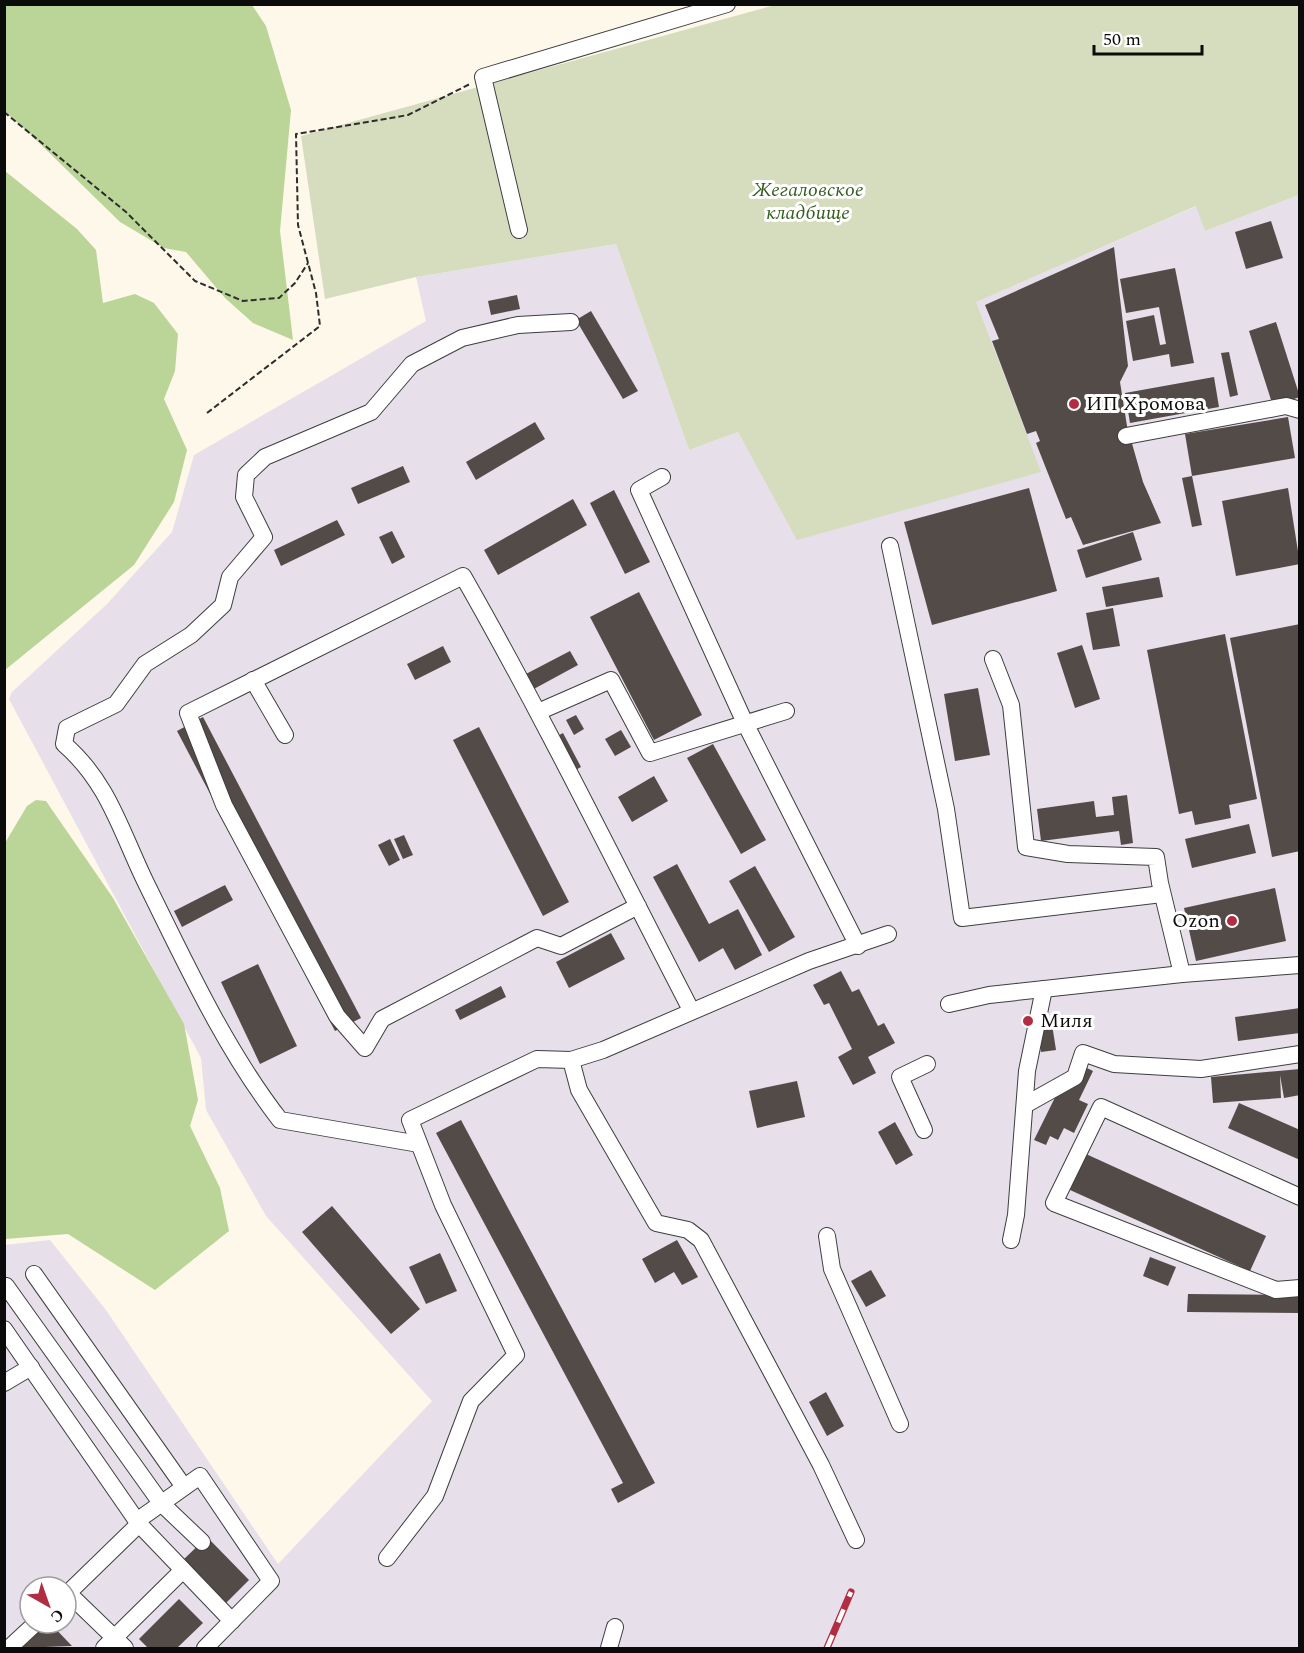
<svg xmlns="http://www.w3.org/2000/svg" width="1304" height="1653" viewBox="0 0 1304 1653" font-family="Spectral,serif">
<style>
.industrial{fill:#e7dfea;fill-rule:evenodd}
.forest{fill:#bad597}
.cemetery{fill:#d6ddbe}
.building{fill:#534b48}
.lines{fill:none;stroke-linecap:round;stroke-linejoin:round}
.minor-casing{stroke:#3e3e3e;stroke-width:18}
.path{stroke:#2d2d2d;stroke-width:2;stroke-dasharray:6 3;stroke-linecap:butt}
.minor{stroke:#fff;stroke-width:16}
.rail-casing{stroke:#b12d42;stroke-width:7}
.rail{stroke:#fff;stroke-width:4.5;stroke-dasharray:14;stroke-linecap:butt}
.poi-dot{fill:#b12d42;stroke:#fff;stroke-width:2}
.labels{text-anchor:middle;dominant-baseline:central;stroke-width:6;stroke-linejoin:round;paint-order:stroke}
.park-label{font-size:20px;font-style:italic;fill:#345e20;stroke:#fff}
.poi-label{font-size:20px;fill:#0b0b0b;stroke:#fff;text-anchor:start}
</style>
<rect width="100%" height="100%" fill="#fef8ea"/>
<path class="industrial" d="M 1299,195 L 1299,1648 L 5,1648 L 4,1245 L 50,1240 L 106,1310 L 278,1564 L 432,1401 L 266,1216 L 206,1110 L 201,1058 L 9,699 L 12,692 L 107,604 L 172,532 L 194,455 L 426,321 L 416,277 L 616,244 L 689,450 L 738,432 L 798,539 L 1040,472 L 975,302 L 1197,206 L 1205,231 ZM 30,1587 L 66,1587 L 66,1623 L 30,1623 Z"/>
<g class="forest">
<polygon points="4,5 252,5 266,26 291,110 280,231 293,340 253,323 225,298 186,252 164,248 120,222 28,132 5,112"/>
<polygon points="5,171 77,229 96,250 103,303 135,294 154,303 178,334 175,371 164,399 187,450 174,502 134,565 5,670"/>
<polygon points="36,800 46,801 113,898 184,1024 198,1100 190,1126 220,1188 229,1231 155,1290 68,1234 5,1239 5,843 27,806"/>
</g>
<polygon class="cemetery" points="775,5 1299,5 1299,195 1205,231 1196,206 976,302 1041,472 797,540 738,432 689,450 616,244 416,277 325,299 301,136"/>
<g class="building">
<polygon points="1271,221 1283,258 1246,269 1235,232"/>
<polygon points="1114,247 1128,366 1120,382 1127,426 1143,482 1161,523 1083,545 1071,517 1066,519 1036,443 1040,441 1036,431 1027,434 992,341 999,339 985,305"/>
<polygon points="1175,268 1194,363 1171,367 1169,354 1133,361 1126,321 1154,315 1160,345 1166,344 1159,307 1126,313 1120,279"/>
<polygon points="517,295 520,309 491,315 488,301"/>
<polygon points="591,311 638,391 623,399 576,320"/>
<polygon points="1276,322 1300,397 1273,406 1249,331"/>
<polygon points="1229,352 1238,395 1230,397 1221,353"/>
<polygon points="1214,377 1219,407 1130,423 1125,393"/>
<polygon points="1288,417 1295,458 1192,476 1185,434"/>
<polygon points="535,422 545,439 476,480 466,462"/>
<polygon points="403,466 410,482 358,504 351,488"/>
<polygon points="1192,476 1202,525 1192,527 1182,478"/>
<polygon points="1029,488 1057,591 932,625 904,522"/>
<polygon points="1288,488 1300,564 1236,576 1222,501"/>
<polygon points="614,490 650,562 625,574 590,503"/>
<polygon points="573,499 587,525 498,575 484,550"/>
<polygon points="337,520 345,535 281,566 274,550"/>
<polygon points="392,531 405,557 392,564 379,537"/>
<polygon points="1133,532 1142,560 1086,578 1077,550"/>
<polygon points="1159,577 1163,597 1106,607 1102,587"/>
<polygon points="639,592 702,715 654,740 590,617"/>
<polygon points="1113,608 1120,646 1093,650 1086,613"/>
<polygon points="1300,624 1300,851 1272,857 1230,638"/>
<polygon points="1225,634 1257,799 1229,805 1231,818 1195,825 1192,811 1179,814 1147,650"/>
<polygon points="1082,645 1100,699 1075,708 1057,653"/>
<polygon points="443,646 451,662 415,680 407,664"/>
<polygon points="570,651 578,665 532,690 524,675"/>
<polygon points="978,688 990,755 955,761 944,694"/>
<polygon points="576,715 584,729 574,735 566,720"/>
<polygon points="203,717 361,1018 335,1031 177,731"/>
<polygon points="479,727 569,902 543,916 453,740"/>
<polygon points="621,730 631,747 615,756 605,739"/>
<polygon points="563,733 581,767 568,774 550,740"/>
<polygon points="713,744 766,840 741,854 687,758"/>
<polygon points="654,776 668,801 632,822 618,797"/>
<polygon points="1127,795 1133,843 1121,845 1119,831 1041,841 1037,809 1094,801 1096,817 1114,815 1112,797"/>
<polygon points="1249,824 1256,853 1192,868 1185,839"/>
<polygon points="404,835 413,855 403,859 394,839"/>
<polygon points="390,839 400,860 389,866 378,845"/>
<polygon points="677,864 709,924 738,909 762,955 735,970 723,948 699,962 653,877"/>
<polygon points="755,866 795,937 769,952 729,881"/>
<polygon points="225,885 233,900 182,927 174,911"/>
<polygon points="1275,888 1286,941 1196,961 1184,908"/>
<polygon points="611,933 625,959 569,988 556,962"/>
<polygon points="258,964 297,1046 260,1064 221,982"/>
<polygon points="841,971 852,992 859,989 878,1026 884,1023 895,1043 868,1057 876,1073 853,1085 838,1057 852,1049 829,1003 824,1005 813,985"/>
<polygon points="501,986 506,997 460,1020 455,1010"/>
<polygon points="1300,1008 1300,1033 1238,1041 1235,1017"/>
<polygon points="1051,1018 1056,1050 1041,1052 1037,1020"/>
<polygon points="1073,1061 1093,1071 1079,1100 1088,1104 1074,1133 1064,1128 1058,1140 1050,1136 1046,1145 1034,1140"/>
<polygon points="1300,1069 1300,1095 1284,1098 1280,1075 1281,1098 1213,1103 1211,1077"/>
<polygon points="797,1081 805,1117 757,1128 749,1091"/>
<polygon points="1239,1103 1300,1130 1300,1160 1228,1128"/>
<polygon points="461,1120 655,1483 618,1503 611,1489 623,1483 436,1133"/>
<polygon points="895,1122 913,1155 896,1165 878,1132"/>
<polygon points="1086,1154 1266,1236 1250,1271 1070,1190"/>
<polygon points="332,1206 420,1309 391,1334 302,1232"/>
<polygon points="677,1240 698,1277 682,1285 674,1272 655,1283 642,1259"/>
<polygon points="440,1253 457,1291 426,1304 409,1267"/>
<polygon points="1150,1257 1176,1267 1168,1286 1143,1276"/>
<polygon points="871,1270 886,1296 866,1307 851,1281"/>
<polygon points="1188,1294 1300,1295 1300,1313 1187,1312"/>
<polygon points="826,1392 844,1426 827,1436 809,1402"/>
<polygon points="207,1537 249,1580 226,1603 183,1560"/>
<polygon points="179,1599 203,1623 177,1648 148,1648 139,1639"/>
<polygon points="45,1623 50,1623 72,1646 18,1648"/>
</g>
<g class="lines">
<g class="minor-casing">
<g id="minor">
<polyline points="519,230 483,77 727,4"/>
<polyline points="1126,436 1286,406 1300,410"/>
<polyline points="662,477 639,490 745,723 858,946"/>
<polyline points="890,546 946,809 962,918 1162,894"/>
<polyline points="993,659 1011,705 1026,847 1068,854 1156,857 1160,883 1182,974"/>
<polyline points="253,680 285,735"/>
<polyline points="538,712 611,680 650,753 786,711"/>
<path d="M 638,906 L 561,946 L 537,938 L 382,1019 L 365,1048 L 337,1016 L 224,805 L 188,713 L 463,576 C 544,718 616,865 691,1010"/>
<polyline points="949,1004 989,995 1182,974 1300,965"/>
<polyline points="571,1060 579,1090 656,1223 688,1230 701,1240 821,1465 856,1540"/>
<polyline points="1025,1105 1075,1077 1083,1053 1114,1064 1201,1069 1300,1054"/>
<polyline points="924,1130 900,1077 927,1064"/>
<path d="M 419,1144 L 280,1120 C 225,1049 186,964 146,883 C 121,832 109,783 64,744 L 67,728 L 116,704 L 145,664 L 191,635 L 223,605 L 230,577 L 264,537 L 244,497 L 246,475 L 265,457 L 371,412 L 412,364 L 462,338 L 518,325 L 571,322"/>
<polyline points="1300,1197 1101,1107 1054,1203 1276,1290 1300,1288"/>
<polyline points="827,1236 832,1269 900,1424"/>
<polyline points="1011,1240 1016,1215 1027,1071 1044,989"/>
<polyline points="34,1274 184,1487"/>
<polyline points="6,1286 161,1503 202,1542"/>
<polyline points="4,1329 139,1524 232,1621"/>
<polyline points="4,1383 31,1367"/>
<polyline points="138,1520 200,1476 271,1581 205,1648"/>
<polyline points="387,1558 435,1496 471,1401 516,1355 443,1205 410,1120 537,1059 571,1060 603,1050 809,961 888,934"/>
<polyline points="68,1593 125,1648"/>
<polyline points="66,1595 139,1524"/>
<polyline points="9,1648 36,1623"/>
<polyline points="104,1648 183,1570"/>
<polyline points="609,1648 615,1627"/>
</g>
</g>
<g class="path">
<polyline points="4,112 126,212 195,281 243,301 279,298 295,283 308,263"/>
<polyline points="207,413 320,326 316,293 298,225 296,134 408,115 470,84"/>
</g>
<use href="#minor" class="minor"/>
<g class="rail-casing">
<polyline id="rail" points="827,1648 851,1592"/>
</g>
<use href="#rail" class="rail"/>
</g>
<g class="poi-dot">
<circle cx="1074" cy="404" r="6"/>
<circle cx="1232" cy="921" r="6"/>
<circle cx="1028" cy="1021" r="6"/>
</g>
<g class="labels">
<g class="park-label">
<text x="808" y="190">Жегаловское<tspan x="808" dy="23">кладбище</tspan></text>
</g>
<g class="poi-label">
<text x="1086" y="404">ИП Хромова</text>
<text x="1220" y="921" text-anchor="end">Ozon</text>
<text x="1040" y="1021">Миля</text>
</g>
</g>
<rect width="1304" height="1653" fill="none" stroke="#0b0b0b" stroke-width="12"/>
<g transform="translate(48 1605) rotate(140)"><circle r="28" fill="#ffffff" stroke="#9d9d9d" stroke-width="1.5"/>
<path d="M0-4.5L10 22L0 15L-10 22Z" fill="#b12d42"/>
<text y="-9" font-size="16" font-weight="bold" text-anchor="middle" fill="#0b0b0b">С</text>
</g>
<path d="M1094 45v9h108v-9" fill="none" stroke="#0b0b0b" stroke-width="3"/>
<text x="1103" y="45" font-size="18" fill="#0b0b0b" stroke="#ffffff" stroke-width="4.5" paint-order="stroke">50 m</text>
</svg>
